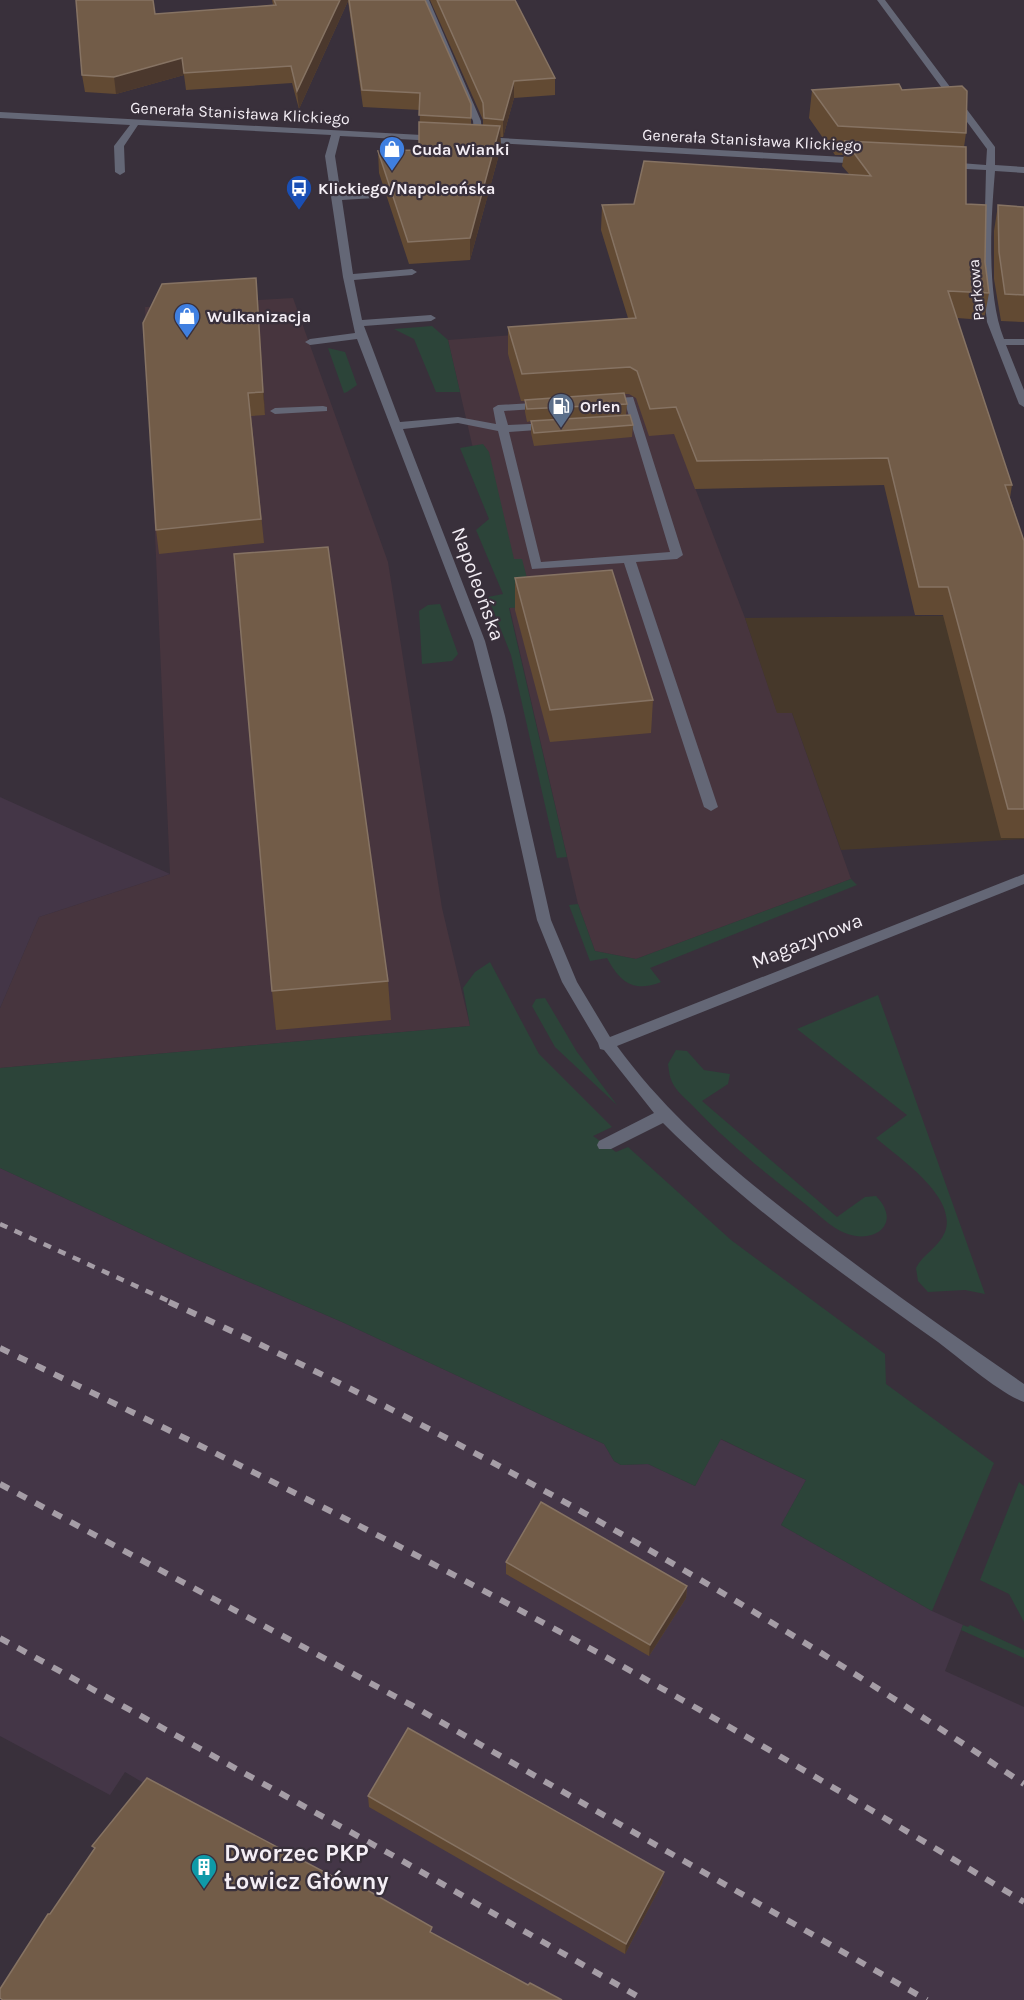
<svg xmlns="http://www.w3.org/2000/svg" width="1024" height="2000" viewBox="0 0 1024 2000" font-family="Karla,sans-serif">
<style>
.commercial{fill:#47353e}
.industrial{fill:#46382a}
.built{fill:#443647}
.green{fill:#2c4439}
.lines{fill:none;stroke-linecap:round;stroke-linejoin:round}
.minor{fill:#646776;fill-rule:evenodd}
.rail-far1{stroke:#a59da6;stroke-width:4.5;stroke-dasharray:8 8;stroke-linecap:butt}
.rail{stroke:#a59da6;stroke-width:6;stroke-dasharray:10 10;stroke-linecap:butt}
.wall{fill:#624a33}
.shaded-wall{fill:#4b382d}
.building{fill:#725c48;stroke:#867363;stroke-width:1.5}
.labels{text-anchor:middle;dominant-baseline:central;stroke-width:4.5;stroke-linejoin:round;paint-order:stroke}
.far-street-label{font-size:16px;fill:#f4eef5;stroke:#39303b}
.far-poi-label{font-size:16px;font-weight:bold;fill:#f4eef5;stroke:#39303b;text-anchor:start}
.street-label{font-size:20px;fill:#f4eef5;stroke:#39303b}
.near-poi-label{font-size:24px;font-weight:bold;fill:#f4eef5;stroke:#39303b;text-anchor:start}
</style>
<rect width="100%" height="100%" fill="#39303b"/>
<g class="commercial">
<polygon points="293,298 388,562 442,908 470,1026 0,1068 0,1008 39,917 170,874 145,307"/>
<polygon points="633,326 745,618 777,712 792,713 851,879 636,959 595,951 578,904 448,340"/>
</g>
<polygon class="industrial" points="1024,615 1024,839 841,850 792,713 777,713 745,618"/>
<g class="built">
<polygon points="0,797 170,874 39,917 0,1008"/>
<polygon points="0,1168 191,1257 342,1322 604,1444 614,1461 621,1465 648,1464 695,1486 720,1439 806,1480 781,1525 932,1611 963,1625 945,1671 1024,1707 1024,2000 511,2000 125,1772 110,1795 0,1736"/>
</g>
<g class="green">
<polygon points="432,326 448,340 460,392 436,392 414,339 394,329"/>
<polygon points="328,348 345,352 357,385 347,392 344,393"/>
<polygon points="483,444 489,452 514,559 522,559 527,578 525,607 509,608 567,857 557,858 511,655 488,597 503,594 476,530 489,519 460,448"/>
<polygon points="440,604 458,654 452,661 422,664 419,611 428,605"/>
<path d="M 851,879 L 857,885 L 650,968 L 661,982 C 633,993 620,982 607,958 L 590,961 L 569,905 L 578,904 L 595,951 L 636,959 Z"/>
<polygon points="490,962 539,1054 612,1127 593,1136 616,1152 628,1147 731,1240 885,1354 886,1384 994,1463 932,1611 781,1525 806,1480 721,1439 695,1486 648,1464 621,1465 614,1461 604,1444 342,1322 191,1257 0,1168 0,1068 470,1026 463,988 475,972"/>
<path d="M 878,995 L 985,1294 L 965,1290 L 928,1292 L 918,1281 L 916,1268 C 923,1254 939,1247 945,1232 C 958,1197 899,1158 876,1138 L 907,1115 L 797,1029 Z"/>
<polygon points="545,998 577,1052 617,1105 555,1047 532,1006 536,999"/>
<path d="M 676,1050 L 687,1051 L 704,1070 L 730,1074 L 728,1084 L 702,1101 L 837,1217 L 865,1197 L 876,1196 C 903,1224 874,1245 845,1233 C 830,1227 817,1213 804,1203 C 765,1173 727,1142 693,1106 C 686,1099 676,1091 672,1082 C 669,1076 669,1070 668,1064 Z"/>
<polygon points="1019,1482 1024,1486 1024,1622 1009,1594 980,1580"/>
<polygon points="963,1625 968,1627 970,1625 1024,1650 1024,1658 961,1630"/>
</g>
<g class="lines">
<g class="minor">
<polygon points="421,0 429,0 481,121 482,137 863,158 868,161 863,164 475,142 473,121"/>
<path d="M 877,0 L 885,0 L 995,147 L 995,165 L 1024,167 L 1024,173 L 995,171 C 991,219 986,294 1004,339 L 1024,339 L 1024,345 L 1006,345 L 1024,390 L 1024,407 L 1019,404 L 987,322 L 983,288 L 986,170 L 947,168 L 942,165 L 947,162 L 986,165 L 987,149 Z"/>
<path d="M 0,112 L 440,136 L 440,140 L 437,141 L 340,136 L 335,156 L 341,195 L 375,192 L 380,195 L 375,198 L 342,200 L 353,274 L 412,269 L 417,272 L 412,275 L 354,280 L 362,320 L 431,315 L 436,318 L 431,321 L 364,326 L 400,422 L 458,417 L 496,424 L 493,408 L 498,405 L 633,397 L 683,555 L 677,559 L 636,562 L 718,807 L 711,811 L 704,807 L 624,563 L 532,569 L 498,431 L 458,423 L 403,429 L 485,641 L 505,716 L 551,920 L 577,982 L 610,1037 L 1024,874 L 1024,884 L 617,1046 C 671,1120 742,1178 814,1233 C 882,1285 953,1335 1024,1384 L 1024,1402 C 1001,1394 959,1358 938,1342 C 842,1274 746,1206 663,1123 L 611,1149 L 599,1149 L 597,1145 L 599,1141 L 654,1113 L 604,1050 L 600,1049 L 598,1043 L 562,982 L 537,920 L 492,716 L 473,641 L 357,339 L 310,345 L 305,342 L 310,339 L 355,333 L 343,277 L 325,156 L 331,135 L 138,125 L 124,146 L 125,172 L 120,175 L 115,172 L 114,146 L 130,125 L 0,118 ZM 625,403 L 670,552 L 541,562 L 509,432 L 551,429 L 557,426 L 551,423 L 508,425 L 504,411 Z"/>
<polygon points="323,406 327,407 327,411 275,414 270,411 275,408"/>
</g>
<polyline class="rail-far1" points="0,1224 173,1303"/>
<g class="rail">
<path d="M 169,1302 C 468,1438 751,1601 1024,1784"/>
<path d="M 0,1348 C 197,1443 393,1540 584,1645 C 733,1727 879,1814 1024,1902"/>
<polyline points="0,1484 413,1706 927,2000"/>
<polyline points="0,1638 392,1855 644,2000"/>
</g>
</g>
<g class="wall">
<polygon points="272,0 425,0 471,104 471,124 483,125 483,120 430,0 515,0 555,78 555,95 514,98 503,137 500,137 501,147 470,260 409,264 379,173 378,151 419,150 420,110 363,107 348,1 299,109 292,83 186,90 184,75 116,94 85,92 82,75 155,14 273,5"/>
<polygon points="812,90 902,90 966,133 964,147 966,204 985,262 989,293 984,320 957,318 1012,485 1010,498 1024,541 1024,838 1001,838 943,615 915,615 884,485 695,489 674,434 649,436 636,398 629,394 624,394 627,404 626,415 633,425 632,437 534,446 531,433 531,421 527,422 525,412 525,401 521,401 508,354 508,327 628,318 601,230 602,205 634,204 849,174 842,166 844,155 835,155 809,118"/>
<polygon points="998,205 1024,207 1024,322 1001,321 994,279 994,231"/>
<polygon points="256,278 265,415 251,416 264,543 159,554 156,530"/>
<polygon points="515,578 653,700 651,733 550,742 515,610"/>
<polygon points="388,981 391,1020 276,1030 272,991"/>
<polygon points="506,1562 687,1586 686,1598 649,1656 506,1574"/>
<polygon points="368,1796 664,1872 662,1883 625,1954 369,1807"/>
</g>
<g class="shaded-wall">
<polygon points="340,0 348,0 348,1 299,109 297,91"/>
<polygon points="182,58 184,75 116,94 114,77"/>
<polygon points="514,81 514,98 503,137 503,120"/>
<polygon points="500,126 501,147 470,260 470,238"/>
<polygon points="256,278 258,300 265,415 263,392"/>
<polygon points="687,1586 686,1598 649,1656 650,1645"/>
<polygon points="664,1872 662,1883 625,1954 626,1944"/>
</g>
<g class="building">
<polygon points="76,0 153,0 155,14 276,5 274,0 340,0 297,91 291,66 184,73 182,58 114,77 82,75"/>
<polygon points="349,0 425,0 471,104 471,118 419,115 420,93 362,90"/>
<polygon points="437,0 515,0 555,78 514,81 503,120 484,118 483,103"/>
<polygon points="899,84 902,90 962,86 967,91 966,133 838,126 812,90"/>
<polygon points="419,122 500,126 470,238 408,242 378,151 419,150"/>
<polygon points="845,141 966,147 966,204 986,205 985,262 989,293 948,291 1012,485 1005,485 1024,541 1024,809 1008,809 948,587 919,587 888,458 697,461 676,407 650,409 637,371 630,367 522,374 508,327 636,318 602,205 634,204 644,161 871,176"/>
<polygon points="998,205 1024,207 1024,295 1005,294 999,252"/>
<polygon points="256,278 263,392 248,393 261,519 156,530 143,323 162,284"/>
<polygon points="624,393 627,404 527,409 525,400"/>
<polygon points="630,415 633,425 534,433 531,421"/>
<polygon points="328,547 388,981 272,991 234,554"/>
<polygon points="612,570 653,700 550,710 515,578"/>
<polygon points="541,1502 687,1586 650,1645 506,1562"/>
<polygon points="408,1728 664,1872 626,1944 368,1796"/>
<polygon points="147,1778 345,1883 348,1879 432,1927 430,1932 528,1985 530,1983 562,2000 3,2000 0,1998 0,1989 48,1914 50,1914 95,1848 92,1846"/>
</g>
<defs>
<g id="shop-pin" transform="scale(1.35)"><path d="M0 17L-7.5 6A9.5 9.5 0 1 1 7.5 6Z" fill="#3f7fe0" stroke="#39303b"/><path d="M-5-2.5h2.3a2.7 3.5 0 0 1 5.4 0H5L5.5 6h-11ZM-1.5-2.5h3a1.5 2.3 0 0 0-3 0Z" fill="#fff"/></g>
<g id="bus-pin" transform="scale(1.35)"><path d="M0 17L-7.5 6A9.5 9.5 0 1 1 7.5 6Z" fill="#1a4fb4" stroke="#39303b"/><path d="M-5-6H5V4H4V6H2V4H-2V6H-4V4H-5ZM-3.5-4V0h7V-4ZM-3.5 1.2v1.5H-2V1.2ZM2 1.2v1.5H3.5V1.2Z" fill="#fff"/></g>
<g id="fuel-pin" transform="scale(1.35)"><path d="M0 17L-7.5 6A9.5 9.5 0 1 1 7.5 6Z" fill="#5c6f8a" stroke="#39303b"/><path d="M-5.5-6h7V0h2V4h1.3V-2.5L3-4.5l.8-.8L6-3V5H2.5V1h-1V6h-7ZM-4.2-4.7v3.2H.2V-4.7Z" fill="#fff"/></g>
<g id="building-pin" transform="scale(1.35)"><path d="M0 17L-7.5 6A9.5 9.5 0 1 1 7.5 6Z" fill="#0f9aa8" stroke="#39303b"/><path d="M-4-6H4V6H1V3H-1V6H-4ZM-2.5-4.3h1.7v1.8h-1.7ZM.8-4.3h1.7v1.8H.8ZM-2.5-1h1.7V.8h-1.7ZM.8-1h1.7V.8H.8Z" fill="#fff"/></g>
</defs>
<g fill-rule="evenodd">
<use href="#shop-pin" x="392" y="149"/>
<use href="#bus-pin" x="299" y="188"/>
<use href="#shop-pin" x="187" y="316"/>
<use href="#fuel-pin" x="561" y="406"/>
<use href="#building-pin" x="204" y="1867"/>
</g>
<g class="labels">
<g class="far-street-label">
<text transform="translate(240 113) rotate(3)">Generała Stanisława Klickiego</text>
<text transform="translate(752 140) rotate(3)">Generała Stanisława Klickiego</text>
<text transform="translate(976 290) rotate(-95)">Parkowa</text>
</g>
<g class="far-poi-label">
<text x="412" y="149">Cuda Wianki</text>
<text x="318" y="188">Klickiego/Napoleońska</text>
<text x="207" y="316">Wulkanizacja</text>
<text x="580" y="406">Orlen</text>
</g>
<g class="street-label">
<text transform="translate(478 584) rotate(70)">Napoleońska</text>
<text transform="translate(807 941) rotate(-22)">Magazynowa</text>
</g>
<g class="near-poi-label">
<text x="224" y="1853">Dworzec PKP<tspan x="224" dy="28">Łowicz Główny</tspan></text>
</g>
</g>
</svg>
